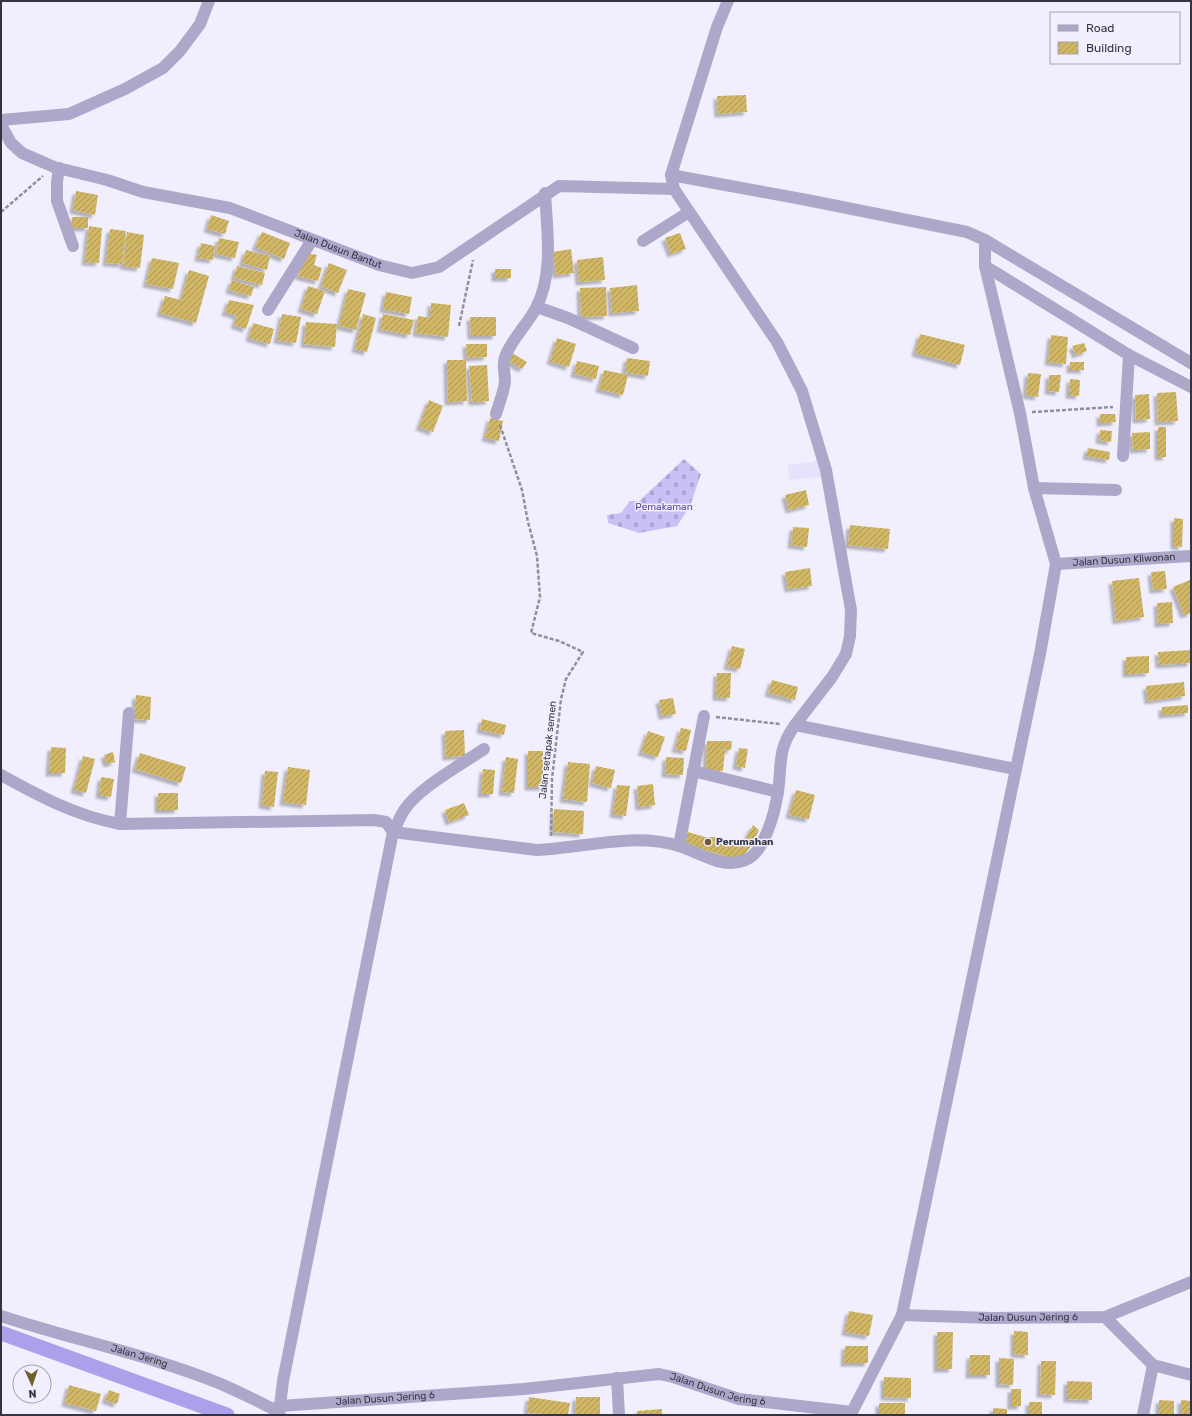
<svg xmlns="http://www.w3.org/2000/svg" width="1192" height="1416" viewBox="0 0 1192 1416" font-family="Rubik,sans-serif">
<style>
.built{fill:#e5e2fb}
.cemetery{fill:url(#cemetery-stones)}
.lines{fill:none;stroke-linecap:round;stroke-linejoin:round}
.canal{stroke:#ada0ea;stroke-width:15}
.building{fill:url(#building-hatch);filter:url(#shadow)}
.path{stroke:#918f9d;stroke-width:2.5;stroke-dasharray:4 2;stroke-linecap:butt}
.street{stroke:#ada8ca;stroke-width:12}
.poi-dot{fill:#6f5f2d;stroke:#f1effd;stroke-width:1.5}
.labels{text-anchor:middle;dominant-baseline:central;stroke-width:3;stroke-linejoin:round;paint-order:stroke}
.street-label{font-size:10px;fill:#363442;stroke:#f1effd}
.park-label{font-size:10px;fill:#59439a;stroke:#f1effd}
.poi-label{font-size:10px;font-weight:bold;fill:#363442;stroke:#f1effd;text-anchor:start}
</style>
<defs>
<pattern id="cemetery-stones" width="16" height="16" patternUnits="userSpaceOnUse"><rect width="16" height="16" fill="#c9c1f6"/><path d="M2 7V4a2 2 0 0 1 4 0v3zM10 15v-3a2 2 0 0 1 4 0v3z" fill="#ada6d4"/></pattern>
<pattern id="building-hatch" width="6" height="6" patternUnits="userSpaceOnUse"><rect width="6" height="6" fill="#d1b765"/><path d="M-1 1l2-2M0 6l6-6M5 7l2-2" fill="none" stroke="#aa9655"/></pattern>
<filter id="shadow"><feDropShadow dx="-3.5" dy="3.5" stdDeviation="1" flood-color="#0004"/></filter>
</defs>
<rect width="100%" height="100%" fill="#f1effd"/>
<polygon class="built" points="818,461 821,477 789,480 788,465"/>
<polygon class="cemetery" points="684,459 701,474 690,506 677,526 639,533 608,523 607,515 621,513 630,501 639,501"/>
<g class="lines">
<polyline class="canal" points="1,1333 227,1415"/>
</g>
<g class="building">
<polygon points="746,95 747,112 718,114 717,96"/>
<polygon points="76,191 98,195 95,215 73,210"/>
<polygon points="211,215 229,221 225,234 207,229"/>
<polygon points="72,217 88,217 88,228 71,228"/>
<polygon points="89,226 102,228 99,263 85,262"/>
<polygon points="110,229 126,231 122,264 106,263"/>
<polygon points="127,232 144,235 140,268 123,266"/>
<polygon points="262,232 290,243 284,259 255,247"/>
<polygon points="680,233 686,249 671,254 665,238"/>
<polygon points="219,238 239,242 235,258 216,254"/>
<polygon points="201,243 215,246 213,260 198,258"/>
<polygon points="571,249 574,273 556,275 553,252"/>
<polygon points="246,250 270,256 267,270 242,263"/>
<polygon points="307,253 317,255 314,265 322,268 318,281 298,276 302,262"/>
<polygon points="603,257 605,280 579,282 577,260"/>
<polygon points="152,258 179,263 173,289 146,284"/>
<polygon points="329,263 347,270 338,293 321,286"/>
<polygon points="237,266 265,273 262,285 234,278"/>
<rect x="495" y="269" width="16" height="9"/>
<polygon points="189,270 209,276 196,323 160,313 165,296 181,300"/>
<polygon points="232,280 254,287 251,296 229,290"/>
<polygon points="637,285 639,311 612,313 610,288"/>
<polygon points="308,286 325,291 317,314 301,309"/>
<polygon points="606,287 607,316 581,317 580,288"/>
<polygon points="348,289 366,293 356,330 339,326"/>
<polygon points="386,292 412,297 409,314 383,309"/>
<polygon points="229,300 254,305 246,329 234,325 237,316 225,312"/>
<polygon points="431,303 451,305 448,337 416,333 418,316 430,318"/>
<polygon points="282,314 301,317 296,343 277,340"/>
<polygon points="363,314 376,318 367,352 355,349"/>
<polygon points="383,314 414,320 410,335 380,329"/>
<polygon points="470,317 496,317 496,336 471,336"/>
<polygon points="306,322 337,324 335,347 304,344"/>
<polygon points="253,323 274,329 270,344 249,338"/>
<polygon points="920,334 965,345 960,365 915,353"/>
<polygon points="1051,335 1068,337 1066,364 1048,362"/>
<polygon points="557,338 576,344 569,367 550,361"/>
<polygon points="1084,343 1087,351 1076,355 1072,346"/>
<polygon points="466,344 487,344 487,357 467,358"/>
<polygon points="512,353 527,362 522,369 507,360"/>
<polygon points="627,358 650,361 648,376 625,372"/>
<polygon points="447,360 466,360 467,401 448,402"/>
<polygon points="577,361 599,366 596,379 574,374"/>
<rect x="1070" y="362" width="14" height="8"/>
<polygon points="487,365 489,401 472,402 469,366"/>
<polygon points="604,370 628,375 623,395 599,389"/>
<polygon points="1028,373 1041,374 1038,397 1026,395"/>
<polygon points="1049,375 1061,375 1059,392 1048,391"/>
<polygon points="1070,379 1080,380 1079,396 1069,395"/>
<polygon points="1176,392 1178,421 1158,422 1157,393"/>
<polygon points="1149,394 1150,419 1136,420 1135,395"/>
<polygon points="429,400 443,406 433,432 419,427"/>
<polygon points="1100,414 1115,414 1116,422 1100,423"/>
<polygon points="490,418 503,421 499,441 485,438"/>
<rect x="1158" y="427" width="8" height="30"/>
<polygon points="1100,430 1112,431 1111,442 1099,440"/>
<polygon points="1150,432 1150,449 1133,450 1132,433"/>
<polygon points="1088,448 1110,452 1109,460 1086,456"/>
<polygon points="806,490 809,505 789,510 785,495"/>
<polygon points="1174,518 1183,519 1182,547 1174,546"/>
<polygon points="850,525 890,529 888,549 848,545"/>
<polygon points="793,527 809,528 807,547 791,545"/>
<polygon points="810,568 812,586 788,589 785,572"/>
<polygon points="1165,571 1167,589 1153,590 1151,572"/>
<polygon points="1139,578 1144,617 1116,621 1112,581"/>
<polygon points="1190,580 1191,613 1184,615 1173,587"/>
<polygon points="1172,602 1173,623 1158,624 1157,603"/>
<polygon points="732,646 745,649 740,669 727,666"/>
<polygon points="1191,650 1191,663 1159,665 1158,652"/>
<polygon points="1149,656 1149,673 1126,674 1126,657"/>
<polygon points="717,673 731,673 730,698 716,697"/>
<polygon points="772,680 798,687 795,700 768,693"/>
<polygon points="1184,682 1185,696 1148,701 1146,686"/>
<polygon points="136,695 151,697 150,720 134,719"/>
<polygon points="673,698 676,714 662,716 659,700"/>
<polygon points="1188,705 1188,713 1162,715 1162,707"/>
<polygon points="482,719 506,725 504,735 480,730"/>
<polygon points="681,728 691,730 686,751 675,749"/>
<polygon points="464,730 465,756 446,757 445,731"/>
<polygon points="648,731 665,737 658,757 641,752"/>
<polygon points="707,741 732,741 731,750 715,749 725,750 723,771 706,770"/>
<polygon points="51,747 66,748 65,773 49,773"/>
<polygon points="739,748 748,749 745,768 736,766"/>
<rect x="528" y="751" width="15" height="36"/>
<polygon points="113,752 115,762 107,764 104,755"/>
<polygon points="140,753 186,767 181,783 135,769"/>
<polygon points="83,756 95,759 86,793 74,790"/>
<polygon points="506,757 518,759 514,793 502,792"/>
<polygon points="666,757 684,758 683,775 665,774"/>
<polygon points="568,762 590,764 587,802 563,799"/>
<polygon points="596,766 615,770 611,788 592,783"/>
<polygon points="288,767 310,770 306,805 283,802"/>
<polygon points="483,769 495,770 493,794 481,794"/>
<polygon points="265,771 278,772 274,807 262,805"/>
<polygon points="101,777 114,779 111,797 99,795"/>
<polygon points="653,784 655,805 639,807 637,786"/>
<polygon points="617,785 630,786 626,816 613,814"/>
<polygon points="796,790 815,795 809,819 789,815"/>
<rect x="158" y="793" width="20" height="17"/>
<polygon points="464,803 469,815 449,822 445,810"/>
<polygon points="554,809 584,811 583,834 553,832"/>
<polygon points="753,825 759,830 751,846 745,854 736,859 684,844 688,832 705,837 716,837 743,844"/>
<polygon points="849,1311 873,1315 869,1336 845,1332"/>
<polygon points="1014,1331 1028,1332 1028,1355 1014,1354"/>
<polygon points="937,1332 953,1332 952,1369 937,1369"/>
<polygon points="845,1346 868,1346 868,1363 844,1363"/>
<polygon points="970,1355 990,1355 990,1375 969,1375"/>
<polygon points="999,1358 1014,1359 1013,1385 999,1384"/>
<polygon points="1041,1361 1056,1361 1055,1395 1040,1394"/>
<polygon points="884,1377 911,1378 911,1398 884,1397"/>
<polygon points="1067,1381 1092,1382 1092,1400 1067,1399"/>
<polygon points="69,1385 101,1394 96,1411 65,1403"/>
<rect x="1011" y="1389" width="10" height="17"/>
<polygon points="109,1390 120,1394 117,1404 105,1400"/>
<polygon points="529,1397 570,1403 568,1415 527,1413"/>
<polygon points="576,1397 600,1397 600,1415 575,1415"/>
<polygon points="1159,1400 1174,1401 1174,1415 1159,1415"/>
<polygon points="1181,1400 1191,1401 1191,1415 1181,1415"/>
<rect x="1029" y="1402" width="13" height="13"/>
<rect x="879" y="1403" width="26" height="12"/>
<polygon points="993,1408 1007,1409 1007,1415 993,1415"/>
<polygon points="662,1409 662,1415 637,1415 637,1411"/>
</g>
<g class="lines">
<g class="path">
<polyline points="1,212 43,176"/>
<polyline points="459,326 473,260"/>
<polyline points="1032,412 1113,407"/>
<polyline points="500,425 522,490 528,522 537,556 540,597 531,633 559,641 583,652 566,679 561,699 552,779 551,837"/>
<polyline points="716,717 780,724"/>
</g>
<g class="street">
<polyline points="728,1 717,27 671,175 674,189 777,342 802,391 826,470 851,610 850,636 846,654 832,677 795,725 1015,769"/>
<polyline points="1,120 69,114 125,89 163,68 180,51 200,24 209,1"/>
<path id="s1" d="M 1,125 L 11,143 L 22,153 L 54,167 L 107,180 L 143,192 L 230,208 L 379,265 L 412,273 L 439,267 L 559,186 L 674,189"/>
<polyline points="59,168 57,182 57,201 73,246"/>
<polyline points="671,175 807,200 967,232 985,240 1191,363"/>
<polyline points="643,241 689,212"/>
<polyline points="985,266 1129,355 1191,387"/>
<polyline points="537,307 568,318 633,348"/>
<polyline points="268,310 312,240"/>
<path d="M 496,414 C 499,403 504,392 505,381 C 505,373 502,364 505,357 C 511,340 527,325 536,308 C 554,274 547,230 545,193"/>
<polyline points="1123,456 1129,355"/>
<polyline points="1034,488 1116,490"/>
<path id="s2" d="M 1056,564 L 1191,556"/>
<polyline points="693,771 778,792"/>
<path d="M 1,775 C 39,796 76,816 120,824 L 374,820 L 386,822 L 393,832"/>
<polyline points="120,824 129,713"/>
<path d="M 393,832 L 537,850 C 584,848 632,832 679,846 C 698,852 719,867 739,862 C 756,859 762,844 768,830 C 773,818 776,804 778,792 C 782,764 777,750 795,725"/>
<polyline points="679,846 704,716"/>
<polyline points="902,1315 1040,654 1056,564 1034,488 1020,413 985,266 985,240"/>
<path id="s3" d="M 1,1316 C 74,1340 150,1355 221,1384 C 239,1392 256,1400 273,1409 L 280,1415"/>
<polyline points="1105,1317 1153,1365"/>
<polyline points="617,1378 619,1415"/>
<path d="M 280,1406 L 283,1381 L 393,832 C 397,825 400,816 405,809 C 420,787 461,765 484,749"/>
<path id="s4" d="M 273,1409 L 280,1406 L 524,1389 L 659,1374 L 673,1377 L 739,1399 L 852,1412 L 902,1315 L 991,1318 L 1105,1317 L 1191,1282"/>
<polyline points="1143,1415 1153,1365 1191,1375"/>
</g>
</g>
<circle class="poi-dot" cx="708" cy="842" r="4"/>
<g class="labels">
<g class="street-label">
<text stroke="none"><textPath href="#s1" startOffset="367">Jalan Dusun Bantut</textPath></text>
<text stroke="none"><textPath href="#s2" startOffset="68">Jalan Dusun Kliwonan</textPath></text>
<text transform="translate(548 750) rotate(-84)">Jalan setapak semen</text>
<text stroke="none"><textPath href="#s4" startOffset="821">Jalan Dusun Jering 6</textPath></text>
<text stroke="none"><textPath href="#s3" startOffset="144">Jalan Jering</textPath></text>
<text stroke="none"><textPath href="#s4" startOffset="449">Jalan Dusun Jering 6</textPath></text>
<text stroke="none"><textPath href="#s4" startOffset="113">Jalan Dusun Jering 6</textPath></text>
</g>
<g class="park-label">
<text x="664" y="507">Pemakaman</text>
</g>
<g class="poi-label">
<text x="716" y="842">Perumahan</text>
</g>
</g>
<rect width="1192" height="1416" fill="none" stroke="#363442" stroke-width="4"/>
<rect x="1050" y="12" width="130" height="52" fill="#f1effd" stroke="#a6a4b2"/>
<rect x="1058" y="25" width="20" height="6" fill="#ada8ca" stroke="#a6a4b2"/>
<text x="1086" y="32" font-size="12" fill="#363442">Road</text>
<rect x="1058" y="42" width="20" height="12" fill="url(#building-hatch)" stroke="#a6a4b2"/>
<text x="1086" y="52" font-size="12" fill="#363442">Building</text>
<g transform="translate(32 1384) rotate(177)"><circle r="19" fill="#f1effd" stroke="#a6a4b2"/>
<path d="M0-3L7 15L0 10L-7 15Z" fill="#6f5f2d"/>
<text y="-6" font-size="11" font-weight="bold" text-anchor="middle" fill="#363442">N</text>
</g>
</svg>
